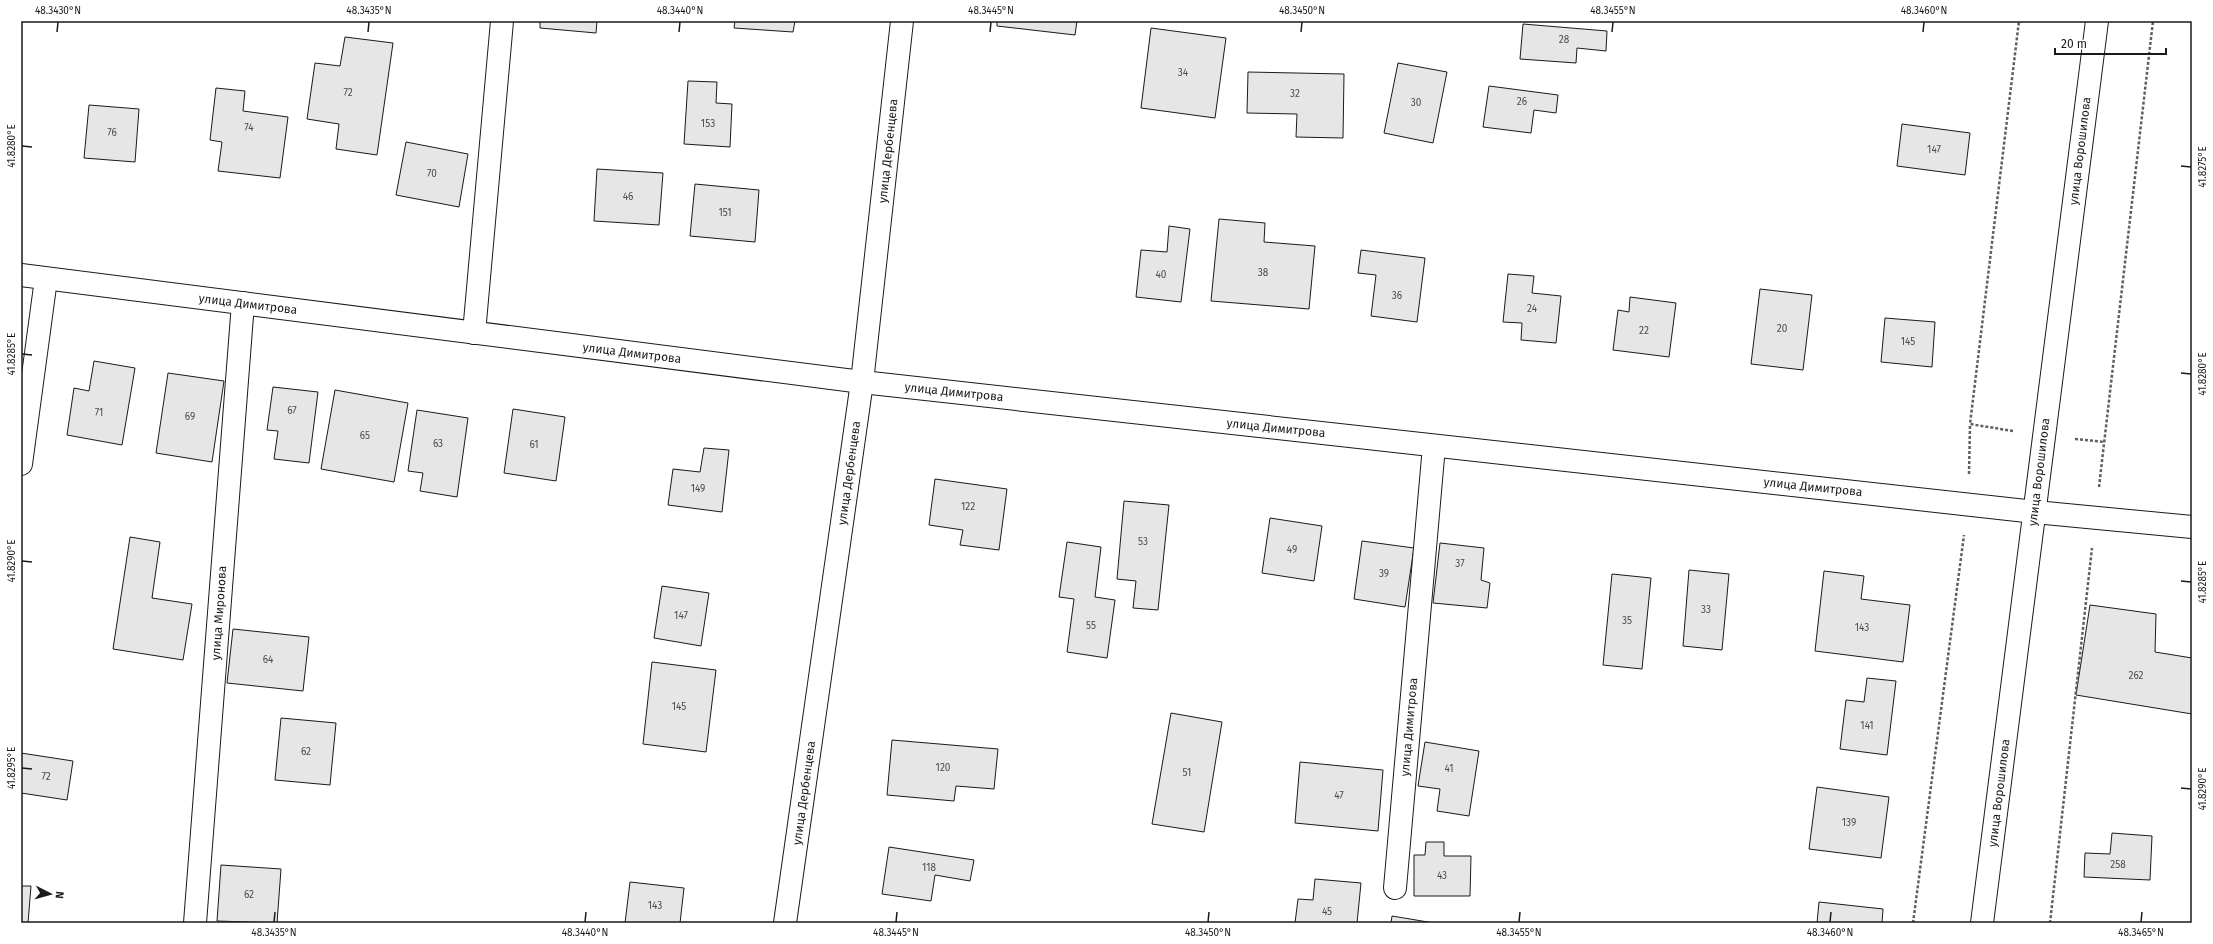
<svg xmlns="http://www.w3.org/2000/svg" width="2213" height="944" viewBox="0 0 2213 944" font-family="'Fira Sans',sans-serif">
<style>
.building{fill:#e6e6e6;stroke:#1a1a1a}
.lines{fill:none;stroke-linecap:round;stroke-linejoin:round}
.minor-casing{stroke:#1a1a1a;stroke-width:24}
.path{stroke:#5f5f5f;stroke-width:2.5;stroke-dasharray:3 2;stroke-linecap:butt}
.minor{stroke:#fff;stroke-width:22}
.ticks{fill:none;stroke:#1a1a1a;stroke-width:1.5}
.labels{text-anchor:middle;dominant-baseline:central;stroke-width:3;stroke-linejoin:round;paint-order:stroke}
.number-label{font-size:10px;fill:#4d4d4d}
.street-label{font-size:12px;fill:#1a1a1a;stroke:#fff}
.neatline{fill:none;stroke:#1a1a1a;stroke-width:1.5}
.ticks-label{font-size:10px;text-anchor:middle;fill:#1a1a1a}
</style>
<rect width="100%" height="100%" fill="#fff"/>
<g class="building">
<polygon points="540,21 597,21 596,33 540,28"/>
<polygon points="735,21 795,21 793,32 734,28"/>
<polygon points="997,21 1077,21 1075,35 997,26"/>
<polygon points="1523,24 1607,31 1606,51 1577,48 1576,63 1520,59"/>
<polygon points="1151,28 1226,38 1215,118 1141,108"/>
<polygon points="345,37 393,43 377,155 336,149 339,124 307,119 315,63 340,66"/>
<polygon points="1398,63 1447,72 1433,143 1384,133"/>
<polygon points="1248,72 1344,74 1343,138 1296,137 1297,114 1247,113"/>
<polygon points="688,81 717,82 716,103 732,104 730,147 684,144"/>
<polygon points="1489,86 1558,95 1556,113 1534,110 1531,133 1483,127"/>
<polygon points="216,88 245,91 243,111 288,117 280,178 218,171 222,142 210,140"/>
<polygon points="89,105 139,109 135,162 84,158"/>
<polygon points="1902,124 1970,133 1965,175 1897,166"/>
<polygon points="406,142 468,154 459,207 396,195"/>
<polygon points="597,169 663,173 659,225 594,221"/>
<polygon points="695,184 759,190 755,242 690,236"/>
<polygon points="1219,219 1265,223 1264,242 1315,246 1309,309 1211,301"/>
<polygon points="1169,226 1190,229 1181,302 1136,297 1141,250 1167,252"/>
<polygon points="1361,250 1425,258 1417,322 1371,316 1376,275 1358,273"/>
<polygon points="1508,274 1534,276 1532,293 1561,296 1556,343 1521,340 1522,323 1503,322"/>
<polygon points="1760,289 1812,295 1803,370 1751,364"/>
<polygon points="1630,297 1676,303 1669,357 1613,350 1618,310 1629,312"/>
<polygon points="1885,318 1935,322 1932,367 1881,362"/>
<polygon points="94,361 135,368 122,445 67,435 74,388 89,391"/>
<polygon points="168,373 224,381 212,462 156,453"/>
<polygon points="273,387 318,392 309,463 274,459 278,431 267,430"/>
<polygon points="335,390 408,403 394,482 321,469"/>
<polygon points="513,409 565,417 556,481 504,473"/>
<polygon points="417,410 468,418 457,497 420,491 423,473 408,471"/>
<polygon points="704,448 729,450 722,512 668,505 673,469 700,472"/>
<polygon points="935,479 1007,489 999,550 960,545 963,530 929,525"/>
<polygon points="1124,501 1169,505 1158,610 1133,608 1136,581 1117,579"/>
<polygon points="1270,518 1322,526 1314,581 1262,573"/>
<polygon points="130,537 160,542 152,598 192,604 183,660 113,649"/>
<polygon points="1362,541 1414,548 1405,607 1354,599"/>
<polygon points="1067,542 1101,547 1095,597 1115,600 1107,658 1067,652 1074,599 1059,597"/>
<polygon points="1440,543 1484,548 1481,580 1490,583 1487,608 1433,603"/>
<polygon points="1689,570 1729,574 1722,650 1683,646"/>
<polygon points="1824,571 1864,576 1861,599 1910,605 1903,662 1815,651"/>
<polygon points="1612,574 1651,578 1642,669 1603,665"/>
<polygon points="662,586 709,593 701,646 654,638"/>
<polygon points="2090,605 2156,614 2155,652 2192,658 2192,714 2076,695"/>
<polygon points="233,629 309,637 303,691 227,683"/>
<polygon points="652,662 716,670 706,752 643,744"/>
<polygon points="1867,678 1896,681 1887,755 1840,749 1846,700 1864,702"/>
<polygon points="1171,713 1222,722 1204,832 1152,824"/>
<polygon points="281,718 336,723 330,785 275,780"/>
<polygon points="892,740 998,749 994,789 956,786 954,801 887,795"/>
<polygon points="1425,742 1479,751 1469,816 1437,811 1440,789 1418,786"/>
<polygon points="21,753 73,761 67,800 21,793"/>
<polygon points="1300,762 1383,770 1378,831 1295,823"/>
<polygon points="1817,787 1889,797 1881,858 1809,849"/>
<polygon points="2112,833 2152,836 2150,880 2084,877 2085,853 2110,854"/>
<polygon points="1426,842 1444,842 1444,856 1471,856 1470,896 1414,896 1414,855 1425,855"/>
<polygon points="889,847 974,860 970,881 935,875 931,901 882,894"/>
<polygon points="221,865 281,869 277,923 217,921"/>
<polygon points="1315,879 1361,883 1357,923 1295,923 1298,899 1313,900"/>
<polygon points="630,882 684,888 680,923 625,923"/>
<polygon points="21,886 31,886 28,923 21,923"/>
<polygon points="1819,902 1883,909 1882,923 1817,923"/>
<polygon points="1392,916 1434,923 1391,923"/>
</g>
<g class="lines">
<g class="minor-casing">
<g id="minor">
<polyline points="21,275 862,382 2035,512 2192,527"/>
<polyline points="474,333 502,21"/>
<polyline points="21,464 46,279"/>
<polyline points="1395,888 1434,446"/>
<polyline points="195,923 243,303"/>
<polyline points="785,923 862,382 902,21"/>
<polyline points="1982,923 2097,21"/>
</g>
</g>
<g class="path">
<polyline points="2013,431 1970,424 2019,21"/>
<polyline points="2075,439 2104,442"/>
<polyline points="1969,474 1970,424"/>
<polyline points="2099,487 2153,21"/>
<polyline points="1913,923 1964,535"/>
<polyline points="2050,923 2092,548"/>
</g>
<use href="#minor" class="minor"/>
</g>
<path class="ticks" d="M 57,32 L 58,22M 368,32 L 369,22M 679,32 L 680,22M 990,32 L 991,22M 1301,32 L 1302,22M 1612,32 L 1613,22M 1923,32 L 1924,22M 22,146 L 32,147M 2181,166 L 2191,167M 22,354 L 32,355M 2181,373 L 2191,374M 22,561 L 32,562M 2181,581 L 2191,582M 22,768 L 32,769M 2181,788 L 2191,789M 274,922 L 275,912M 585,922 L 586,912M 896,922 L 897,912M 1208,922 L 1209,912M 1519,922 L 1520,912M 1830,922 L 1831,912M 2141,922 L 2142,912"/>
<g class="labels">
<g class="number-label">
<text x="1564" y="40">28</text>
<text x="1183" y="73">34</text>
<text x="348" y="93">72</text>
<text x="1295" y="94">32</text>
<text x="1522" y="102">26</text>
<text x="1416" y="103">30</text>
<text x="708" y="124">153</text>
<text x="249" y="128">74</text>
<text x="112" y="133">76</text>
<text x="1934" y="150">147</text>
<text x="432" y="174">70</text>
<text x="628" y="197">46</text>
<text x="725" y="213">151</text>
<text x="1263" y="273">38</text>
<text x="1161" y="275">40</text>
<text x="1397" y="296">36</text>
<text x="1532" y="309">24</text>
<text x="1782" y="329">20</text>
<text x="1644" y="331">22</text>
<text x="1908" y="342">145</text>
<text x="292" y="411">67</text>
<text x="99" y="413">71</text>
<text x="190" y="417">69</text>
<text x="365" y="436">65</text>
<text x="438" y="444">63</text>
<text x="534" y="445">61</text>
<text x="698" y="489">149</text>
<text x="968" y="507">122</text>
<text x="1143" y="542">53</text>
<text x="1292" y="550">49</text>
<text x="1460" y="564">37</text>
<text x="1384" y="574">39</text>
<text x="1706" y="610">33</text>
<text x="681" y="616">147</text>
<text x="1627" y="621">35</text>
<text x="1091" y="626">55</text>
<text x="1862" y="628">143</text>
<text x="268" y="660">64</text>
<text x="2136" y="676">262</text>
<text x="679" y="707">145</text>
<text x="1867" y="726">141</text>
<text x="306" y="752">62</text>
<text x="943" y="768">120</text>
<text x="1449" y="769">41</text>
<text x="1187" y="773">51</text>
<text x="46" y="777">72</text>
<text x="1339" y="796">47</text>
<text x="1849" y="823">139</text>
<text x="2118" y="865">258</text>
<text x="929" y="868">118</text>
<text x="1442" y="876">43</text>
<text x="249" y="895">62</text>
<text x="655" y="906">143</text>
<text x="1327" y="912">45</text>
</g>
<g class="street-label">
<text transform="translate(888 151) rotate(-84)">улица Дербенцева</text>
<text transform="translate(2080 151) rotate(-83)">улица Ворошилова</text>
<text transform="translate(248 304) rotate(7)">улица Димитрова</text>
<text transform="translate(632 353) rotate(7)">улица Димитрова</text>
<text transform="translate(954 392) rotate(6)">улица Димитрова</text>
<text transform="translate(1276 428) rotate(6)">улица Димитрова</text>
<text transform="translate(2039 472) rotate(-83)">улица Ворошилова</text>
<text transform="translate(849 473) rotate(-82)">улица Дербенцева</text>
<text transform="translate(1813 487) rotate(6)">улица Димитрова</text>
<text transform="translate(219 613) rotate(-86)">улица Миронова</text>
<text transform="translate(1409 727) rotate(-85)">улица Димитрова</text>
<text transform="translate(804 793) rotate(-82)">улица Дербенцева</text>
<text transform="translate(1999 793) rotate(-83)">улица Ворошилова</text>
</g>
</g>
<rect width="2213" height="944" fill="none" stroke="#ffffff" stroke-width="44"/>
<g transform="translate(50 894) rotate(96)" stroke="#ffffff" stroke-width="3" paint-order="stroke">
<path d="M0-3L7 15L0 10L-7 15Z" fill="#1a1a1a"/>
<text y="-6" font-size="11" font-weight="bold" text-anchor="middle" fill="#1a1a1a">N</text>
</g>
<path d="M2055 48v6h111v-6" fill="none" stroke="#1a1a1a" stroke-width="2"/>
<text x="2061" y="48" font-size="12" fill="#1a1a1a" stroke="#ffffff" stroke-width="3" paint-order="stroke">20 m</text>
<rect x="22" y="22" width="2169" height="900" class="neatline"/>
<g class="ticks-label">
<text x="58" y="14">48.3430°N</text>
<text x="369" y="14">48.3435°N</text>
<text x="680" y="14">48.3440°N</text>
<text x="991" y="14">48.3445°N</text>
<text x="1302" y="14">48.3450°N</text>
<text x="1613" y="14">48.3455°N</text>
<text x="1924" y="14">48.3460°N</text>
<text transform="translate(11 146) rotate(-90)" y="4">41.8280°E</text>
<text transform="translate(2202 167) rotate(-90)" y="4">41.8275°E</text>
<text transform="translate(11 354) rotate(-90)" y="4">41.8285°E</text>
<text transform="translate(2202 374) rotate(-90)" y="4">41.8280°E</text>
<text transform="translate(11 561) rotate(-90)" y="4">41.8290°E</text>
<text transform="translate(2202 582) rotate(-90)" y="4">41.8285°E</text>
<text transform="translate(11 768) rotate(-90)" y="4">41.8295°E</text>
<text transform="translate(2202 789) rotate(-90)" y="4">41.8290°E</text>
<text x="274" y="936">48.3435°N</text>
<text x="585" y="936">48.3440°N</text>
<text x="896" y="936">48.3445°N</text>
<text x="1208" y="936">48.3450°N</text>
<text x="1519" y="936">48.3455°N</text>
<text x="1830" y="936">48.3460°N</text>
<text x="2141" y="936">48.3465°N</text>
</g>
</svg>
